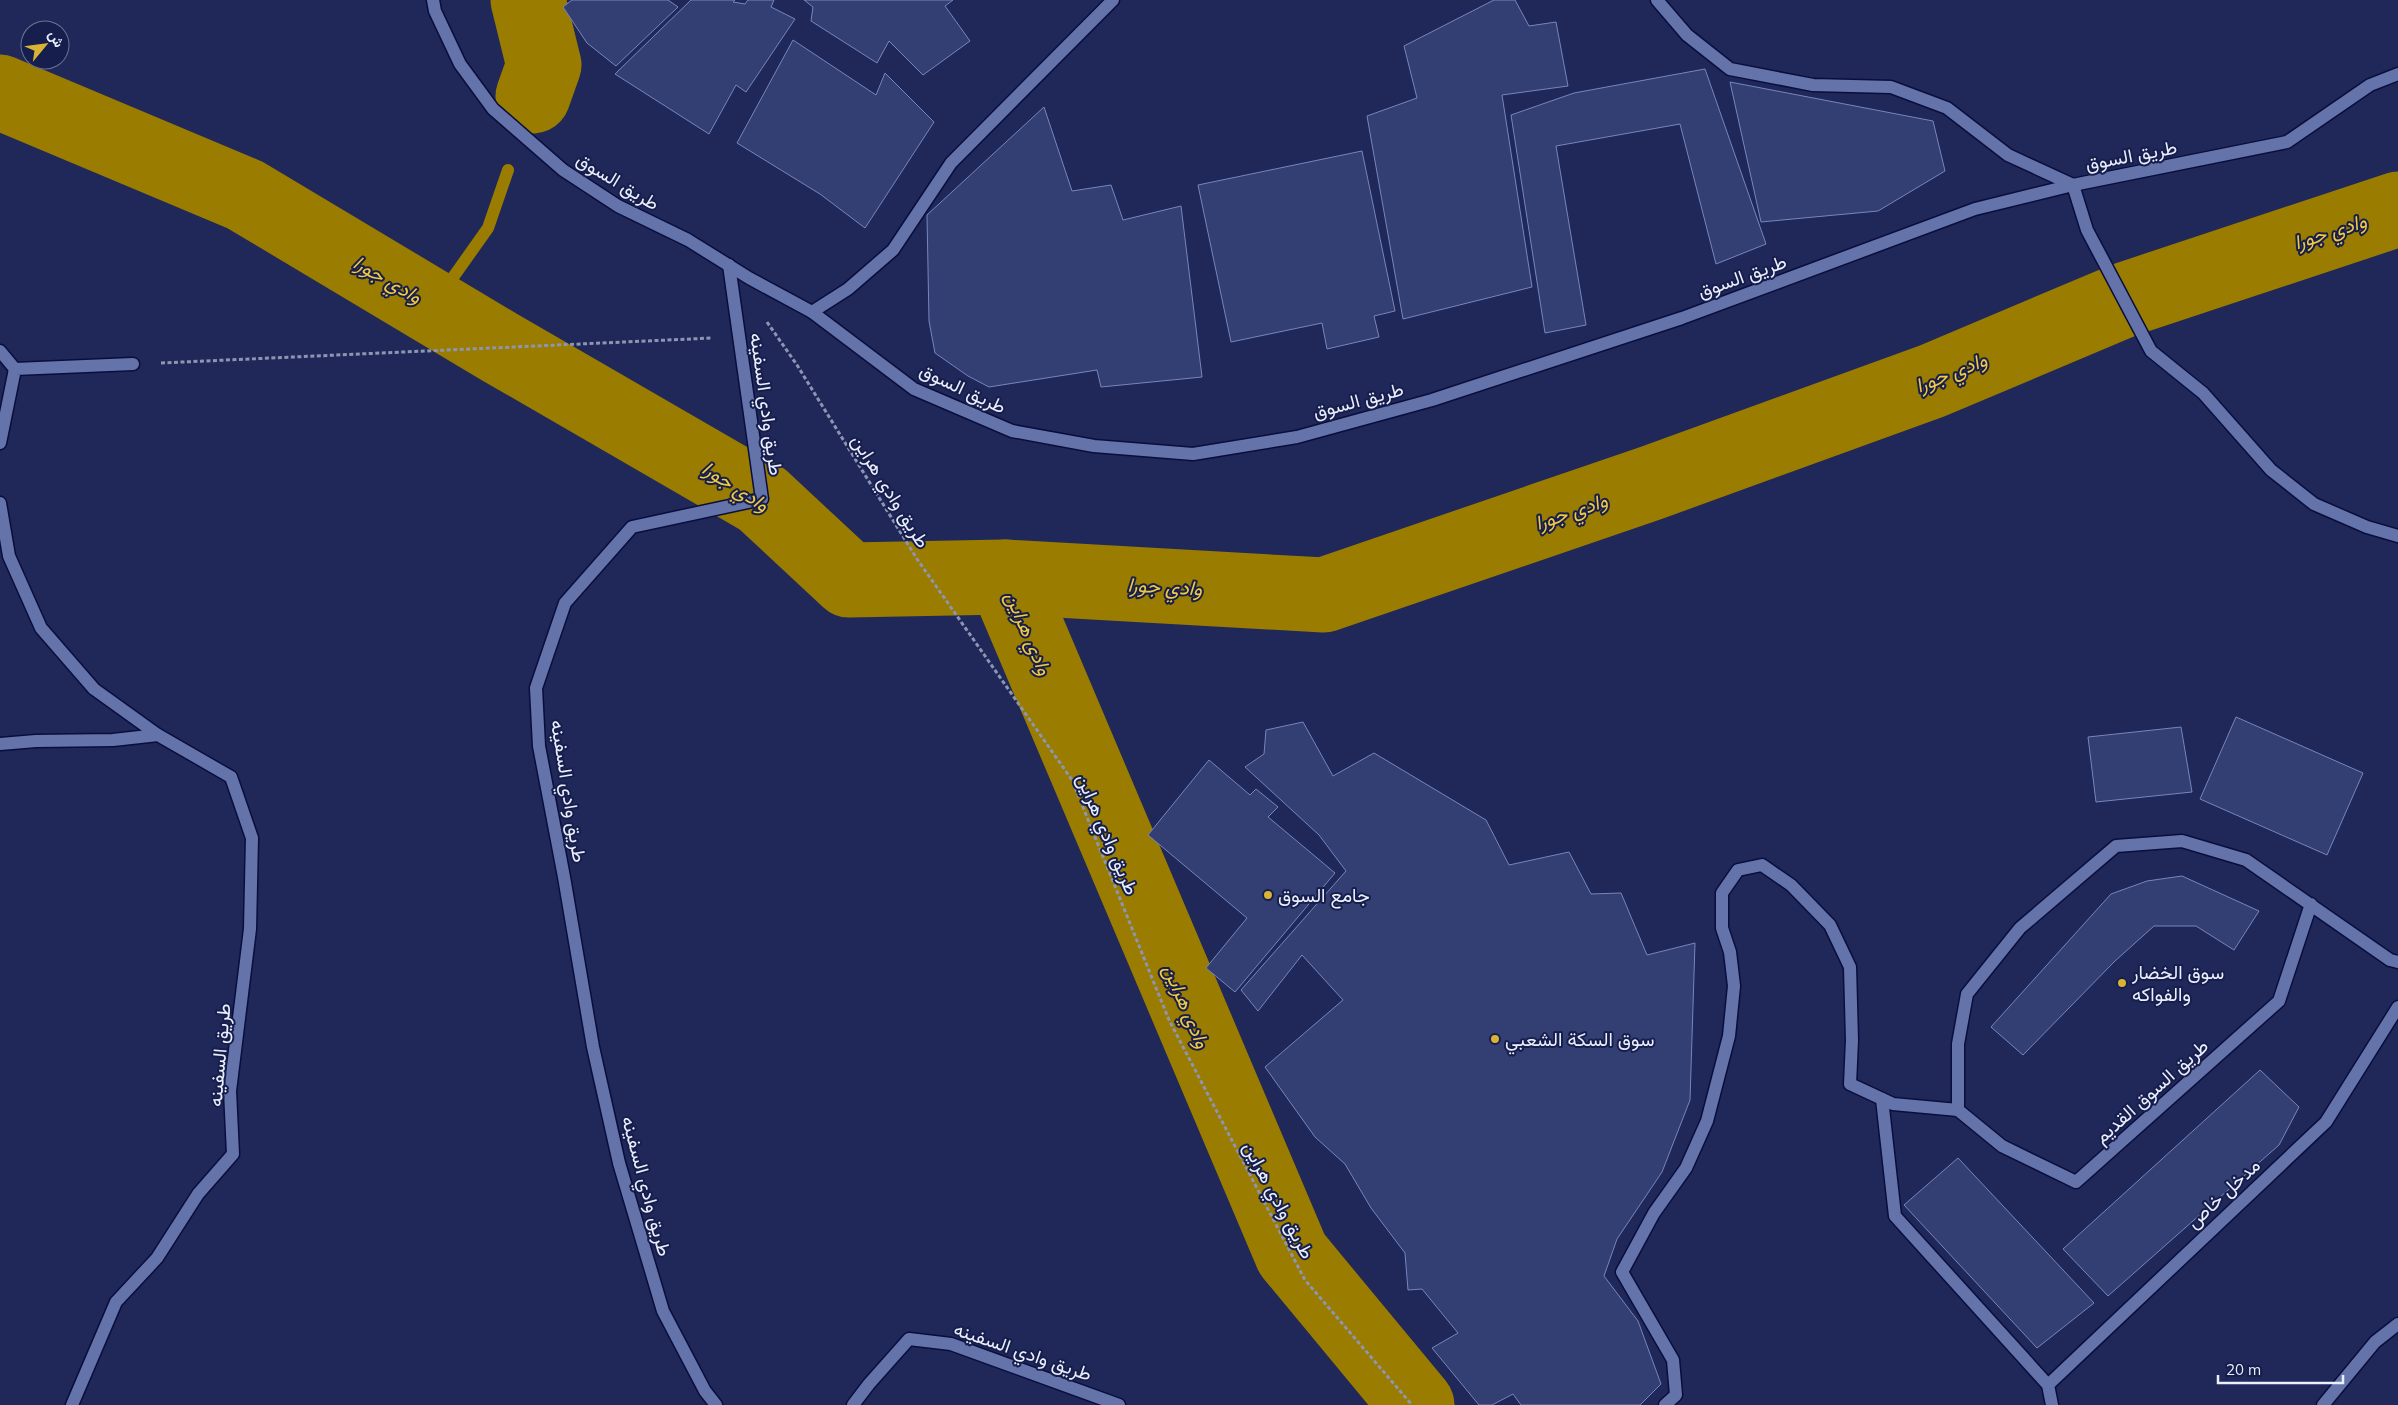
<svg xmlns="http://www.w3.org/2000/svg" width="2398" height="1405" viewBox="0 0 2398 1405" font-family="Mulish,Vazirmatn,sans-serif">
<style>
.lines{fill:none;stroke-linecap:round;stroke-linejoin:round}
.stream{stroke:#997c00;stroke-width:12}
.river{stroke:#997c00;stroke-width:75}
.building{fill:#333f72;stroke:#7686be}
.minor-casing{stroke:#0a0e3c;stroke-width:15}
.path{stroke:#8e95b2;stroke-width:3;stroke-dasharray:4 2.5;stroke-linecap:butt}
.minor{stroke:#6573ab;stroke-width:12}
.poi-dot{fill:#d9b434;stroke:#161e4d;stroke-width:2}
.labels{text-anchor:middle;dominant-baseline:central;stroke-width:4;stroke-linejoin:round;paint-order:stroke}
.street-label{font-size:19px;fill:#ebeffc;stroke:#161e4d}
.poi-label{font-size:19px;fill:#ebeffc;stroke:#161e4d;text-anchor:start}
.water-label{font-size:20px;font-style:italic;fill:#f1c943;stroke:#161e4d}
</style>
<rect width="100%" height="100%" fill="#1f2859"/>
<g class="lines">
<polyline class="stream" points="432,307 488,228 508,170"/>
<g class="river">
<polyline points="528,0 544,65 533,96"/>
<polyline points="0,92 245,195 501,348 762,499 849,580 1005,577 1324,595 1651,483 1932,381 2124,300 2398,209"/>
<polyline points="1005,577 1292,1254 1417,1405"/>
</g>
</g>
<g class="building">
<polygon points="572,0 668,0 678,7 616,66 587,43 563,7"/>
<polygon points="691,0 735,0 733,2 745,4 748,0 774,0 771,7 795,19 746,92 736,85 709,134 615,74"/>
<polygon points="804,0 953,0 945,6 970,41 923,75 889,41 877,63 811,21 813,7"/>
<polygon points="1494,0 1515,0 1529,26 1556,22 1568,86 1502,95 1532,287 1403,319 1367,116 1417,98 1404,46"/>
<polygon points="793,40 876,95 885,73 934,122 865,228 820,194 737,143"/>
<polygon points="1705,69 1766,244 1716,264 1680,124 1556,146 1586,325 1545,333 1511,115 1574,93"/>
<polygon points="1730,82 1933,121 1945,171 1878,211 1761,222"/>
<polygon points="1044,107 1072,191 1111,185 1123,220 1181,206 1202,377 1101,387 1097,370 989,387 968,376 935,353 929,321 927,215"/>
<polygon points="1362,151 1395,311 1374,316 1379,337 1327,349 1322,323 1231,342 1198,185"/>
<polygon points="2236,717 2363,773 2327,855 2200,799"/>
<polygon points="1303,722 1333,776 1374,753 1486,820 1509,865 1569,852 1591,894 1621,893 1647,955 1695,943 1690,1100 1662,1172 1617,1239 1604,1276 1638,1321 1661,1384 1640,1405 1521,1405 1513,1394 1492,1405 1479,1405 1432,1348 1458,1333 1422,1289 1408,1290 1405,1253 1371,1208 1345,1164 1315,1137 1265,1067 1343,1000 1302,955 1258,1011 1241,990 1346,871 1319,835 1245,767 1264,754 1266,730"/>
<polygon points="2181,727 2192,792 2096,802 2088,737"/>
<polygon points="1209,760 1250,795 1256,789 1278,807 1268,817 1335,873 1235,992 1206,968 1247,918 1148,835"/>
<polygon points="2182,876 2259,911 2234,950 2196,926 2154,926 2115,961 2023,1055 1991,1027 2111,894 2147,881"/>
<polygon points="2260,1070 2299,1107 2279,1145 2108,1296 2063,1249"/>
<polygon points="1958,1158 2094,1303 2037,1348 1904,1205"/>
</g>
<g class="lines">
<g class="minor-casing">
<g id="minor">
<polyline points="433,0 435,11 460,64 493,109 563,170 618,206 688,240 749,278 812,312 914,389 1012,431 1094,446 1193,454 1297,437 1432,400 1682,318 1975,209 2073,185 2287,142 2370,85 2398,74"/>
<polyline points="1657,0 1687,35 1730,69 1813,85 1891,87 1947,108 2008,155 2073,185 2087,230 2151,351 2203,393 2271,470 2314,504 2367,527 2398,536"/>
<polyline points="812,312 848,289 893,250 951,163 1113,0"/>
<polyline points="0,351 15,369"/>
<polyline points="0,443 15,369 133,364"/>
<polyline points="0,503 9,556 41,628 94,689 158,735"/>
<polyline points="0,744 36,741 113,740 158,735 231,777 252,838 250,929 230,1091 233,1154 198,1194 157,1258 116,1302 72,1405"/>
<polyline points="2311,904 2279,1001 2076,1182 2002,1146 1958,1110 1958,1044 1967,994 2020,928 2116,846 2182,841 2246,860 2390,960 2398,962"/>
<polyline points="1882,1099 1895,1216 2048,1385 2052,1405"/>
<polyline points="2048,1385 2326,1122 2398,1007"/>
<polyline points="716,1405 705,1391 663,1311 619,1163 593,1047 564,877 539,746 536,688 565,603 632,527 762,499 729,265"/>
<polyline points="853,1405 869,1384 909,1339 951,1344 1119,1405"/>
<polyline points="1665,1405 1676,1395 1673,1360 1622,1272 1654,1213 1686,1168 1707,1121 1729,1036 1734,986 1730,952 1722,928 1722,893 1738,870 1762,865 1791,885 1830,925 1850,967 1852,1040 1850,1084 1893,1104 1958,1110"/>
<polyline points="2323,1405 2375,1342 2398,1324"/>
</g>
</g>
<g class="path">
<polyline points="767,322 797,365 917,559 1072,780 1169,1020 1305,1280 1412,1405"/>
<polyline points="161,363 712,338"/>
</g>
<use href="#minor" class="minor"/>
</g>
<g class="poi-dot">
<circle cx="1268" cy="895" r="5"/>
<circle cx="2122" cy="983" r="5"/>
<circle cx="1495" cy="1039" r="5"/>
</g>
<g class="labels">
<g class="street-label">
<text transform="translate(2131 155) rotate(-11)">طريق السوق</text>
<text transform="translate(618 181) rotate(31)">طريق السوق</text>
<text transform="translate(1742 276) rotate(-20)">طريق السوق</text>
<text transform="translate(963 388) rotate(25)">طريق السوق</text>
<text transform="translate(1358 400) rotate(-15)">طريق السوق</text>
<text transform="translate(767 404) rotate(82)">طريق وادي السفينه</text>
<text transform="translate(891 491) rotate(58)">طريق وادي هراين</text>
<text transform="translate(569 791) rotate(81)">طريق وادي السفينه</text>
<text transform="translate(1108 834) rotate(67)">طريق وادي هراين</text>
<text transform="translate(219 1055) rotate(-85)">طريق السفينه</text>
<text transform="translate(2151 1091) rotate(-42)">طريق السوق القديم</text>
<text transform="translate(647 1186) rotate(75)">طريق وادي السفينه</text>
<text transform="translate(2223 1193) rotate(-43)">مدخل خاص</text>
<text transform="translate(1279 1200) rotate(62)">طريق وادي هراين</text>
<text transform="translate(1023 1351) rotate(19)">طريق وادي السفينه</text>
</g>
<g class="poi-label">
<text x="1278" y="895">جامع السوق</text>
<text x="2132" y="972">سوق الخضار<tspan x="2132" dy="22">والفواكه</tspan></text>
<text x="1505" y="1039">سوق السكة الشعبي</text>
</g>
<g class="water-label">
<text transform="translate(2330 231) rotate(-18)">وادي جورا</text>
<text transform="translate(388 279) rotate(30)">وادي جورا</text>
<text transform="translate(1951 372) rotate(-22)">وادي جورا</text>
<text transform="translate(736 486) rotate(33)">وادي جورا</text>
<text transform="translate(1571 511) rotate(-19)">وادي جورا</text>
<text transform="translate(1165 586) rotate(3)">وادي جورا</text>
<text transform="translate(1029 633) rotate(67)">وادي هراين</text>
<text transform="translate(1187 1006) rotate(67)">وادي هراين</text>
</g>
</g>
<g transform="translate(45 45) rotate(61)"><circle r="24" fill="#161e4d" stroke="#6b7293"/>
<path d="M0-4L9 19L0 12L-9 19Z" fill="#d9b434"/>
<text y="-8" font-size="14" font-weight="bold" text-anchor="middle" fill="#ebeffc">ش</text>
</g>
<path d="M2218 1375v8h125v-8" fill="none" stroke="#ebeffc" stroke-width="2.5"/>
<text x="2226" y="1375" font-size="15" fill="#ebeffc" stroke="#161e4d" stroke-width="4" paint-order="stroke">20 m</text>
</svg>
